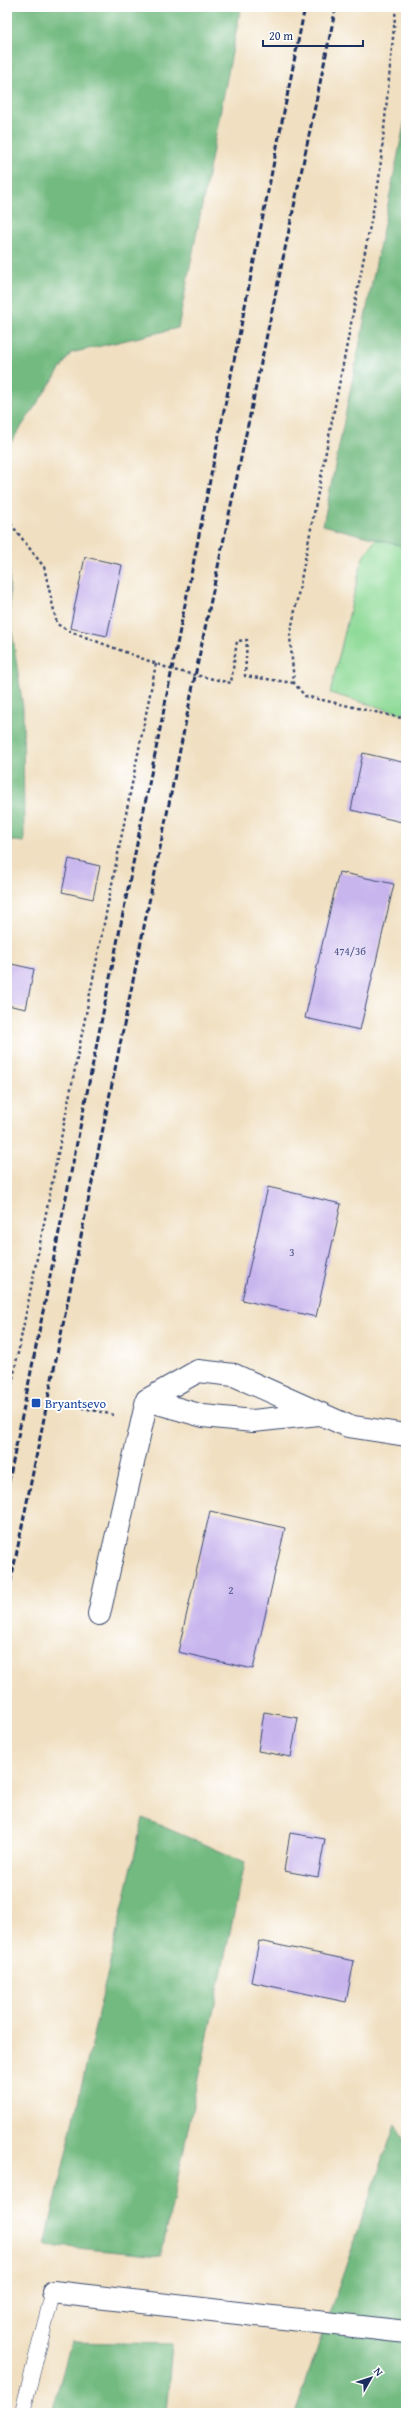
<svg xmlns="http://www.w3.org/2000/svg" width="413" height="2420" viewBox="0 0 413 2420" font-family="'Gentium Book Plus',serif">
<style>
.green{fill:#8eda97;stroke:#54847a}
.forest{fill:#72ba80;stroke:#46746f}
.building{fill:#c8b5ed}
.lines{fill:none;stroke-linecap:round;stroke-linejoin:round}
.service-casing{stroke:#3b496d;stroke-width:16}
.minor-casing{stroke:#3b496d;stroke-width:24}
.path{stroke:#3b496d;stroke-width:2.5;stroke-dasharray:3 3;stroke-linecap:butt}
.service{stroke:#fff;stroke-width:15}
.minor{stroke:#fff;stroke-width:22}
.rail{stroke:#1b2f5e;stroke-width:3;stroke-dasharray:6 3;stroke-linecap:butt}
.transit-dot{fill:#1a4fb4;stroke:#fff;stroke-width:1.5}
.labels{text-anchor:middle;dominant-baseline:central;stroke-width:4;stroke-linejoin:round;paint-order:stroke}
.number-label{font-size:11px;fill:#465082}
.transit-label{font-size:13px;fill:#164399;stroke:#fff;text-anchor:start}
</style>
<rect width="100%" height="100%" fill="#fff"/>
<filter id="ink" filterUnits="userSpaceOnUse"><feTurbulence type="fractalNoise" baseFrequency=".025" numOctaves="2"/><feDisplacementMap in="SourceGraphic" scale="8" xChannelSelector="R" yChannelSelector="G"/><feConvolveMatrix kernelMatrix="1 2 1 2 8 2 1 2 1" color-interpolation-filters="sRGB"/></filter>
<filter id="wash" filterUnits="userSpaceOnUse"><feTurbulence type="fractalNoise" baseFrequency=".012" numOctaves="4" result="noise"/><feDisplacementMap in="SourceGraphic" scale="16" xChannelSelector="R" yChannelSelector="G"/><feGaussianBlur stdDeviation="0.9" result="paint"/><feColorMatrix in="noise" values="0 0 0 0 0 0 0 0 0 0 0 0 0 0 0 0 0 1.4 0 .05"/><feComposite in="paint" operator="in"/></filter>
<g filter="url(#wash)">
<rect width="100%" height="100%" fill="#f0dfc0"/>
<polygon class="green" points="379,535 406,535 406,715 330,693 363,557"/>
<g class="forest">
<polygon points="7,7 241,7 178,328 71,353 7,448"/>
<polygon points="406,115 406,547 323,525"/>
<polygon points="7,545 9,546 10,617 23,708 24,842 7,840"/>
<polygon points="143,1818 245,1862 161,2256 45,2245"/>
<polygon points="395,2124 406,2143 406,2413 295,2413"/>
<polygon points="71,2342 172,2344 166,2413 52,2413"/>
</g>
<g id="blocks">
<g class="building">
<polygon points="85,557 122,565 107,636 70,628"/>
<polygon points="363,753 406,763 406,823 351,810"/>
<polygon points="69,859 100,866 93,899 62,892"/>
<polygon points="339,872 394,884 360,1030 305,1018"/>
<polygon points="7,963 34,969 26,1009 7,1005"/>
<polygon points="268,1187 341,1204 316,1317 242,1300"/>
<polygon points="210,1511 285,1528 253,1669 178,1652"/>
<polygon points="264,1712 298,1718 291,1757 258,1751"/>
<polygon points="290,1833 325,1839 318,1877 284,1871"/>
<polygon points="259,1941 354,1961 346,2002 251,1982"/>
</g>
</g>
</g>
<g filter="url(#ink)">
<use href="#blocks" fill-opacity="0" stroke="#3b496d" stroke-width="1"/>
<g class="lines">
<g class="service-casing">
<polyline id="service" points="22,2413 53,2292"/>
</g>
<g class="minor-casing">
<g id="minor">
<polyline points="147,1400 203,1416 253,1421 319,1414"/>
<polyline points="99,1614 147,1400 198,1371 234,1375 348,1426 406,1435"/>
<polyline points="53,2292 406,2332"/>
</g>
</g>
<g class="path">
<polyline points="396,7 379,180 290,636 294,683 305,696 406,719"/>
<polyline points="7,519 44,567 57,624 69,631 173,670 231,683 237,641 247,640 245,676 294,683"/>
<polyline points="70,1405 114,1415"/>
<polyline points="7,1408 156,664"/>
</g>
<use href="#service" class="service"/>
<use href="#minor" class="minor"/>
<g class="rail">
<polyline points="7,1491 305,7"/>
<polyline points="7,1600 195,676 336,7"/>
</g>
</g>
</g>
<rect class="transit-dot" x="31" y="1398" width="10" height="10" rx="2"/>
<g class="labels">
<g class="number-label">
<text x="350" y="951">474/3б</text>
<text x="292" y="1252">3</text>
<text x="231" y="1590">2</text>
</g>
<g class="transit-label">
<text x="45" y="1403">Bryantsevo</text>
</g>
</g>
<rect width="413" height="2420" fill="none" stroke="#fff" stroke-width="24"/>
<g transform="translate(371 2378) rotate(51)" stroke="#ffffff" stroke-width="3" paint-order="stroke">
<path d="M0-3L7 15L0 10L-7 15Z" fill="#1b2f5e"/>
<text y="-6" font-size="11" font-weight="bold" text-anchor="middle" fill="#1b2f5e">N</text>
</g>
<path d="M263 40v6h100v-6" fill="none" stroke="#1b2f5e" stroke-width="2"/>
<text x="269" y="40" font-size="12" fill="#1b2f5e" stroke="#ffffff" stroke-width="3" paint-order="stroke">20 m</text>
</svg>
